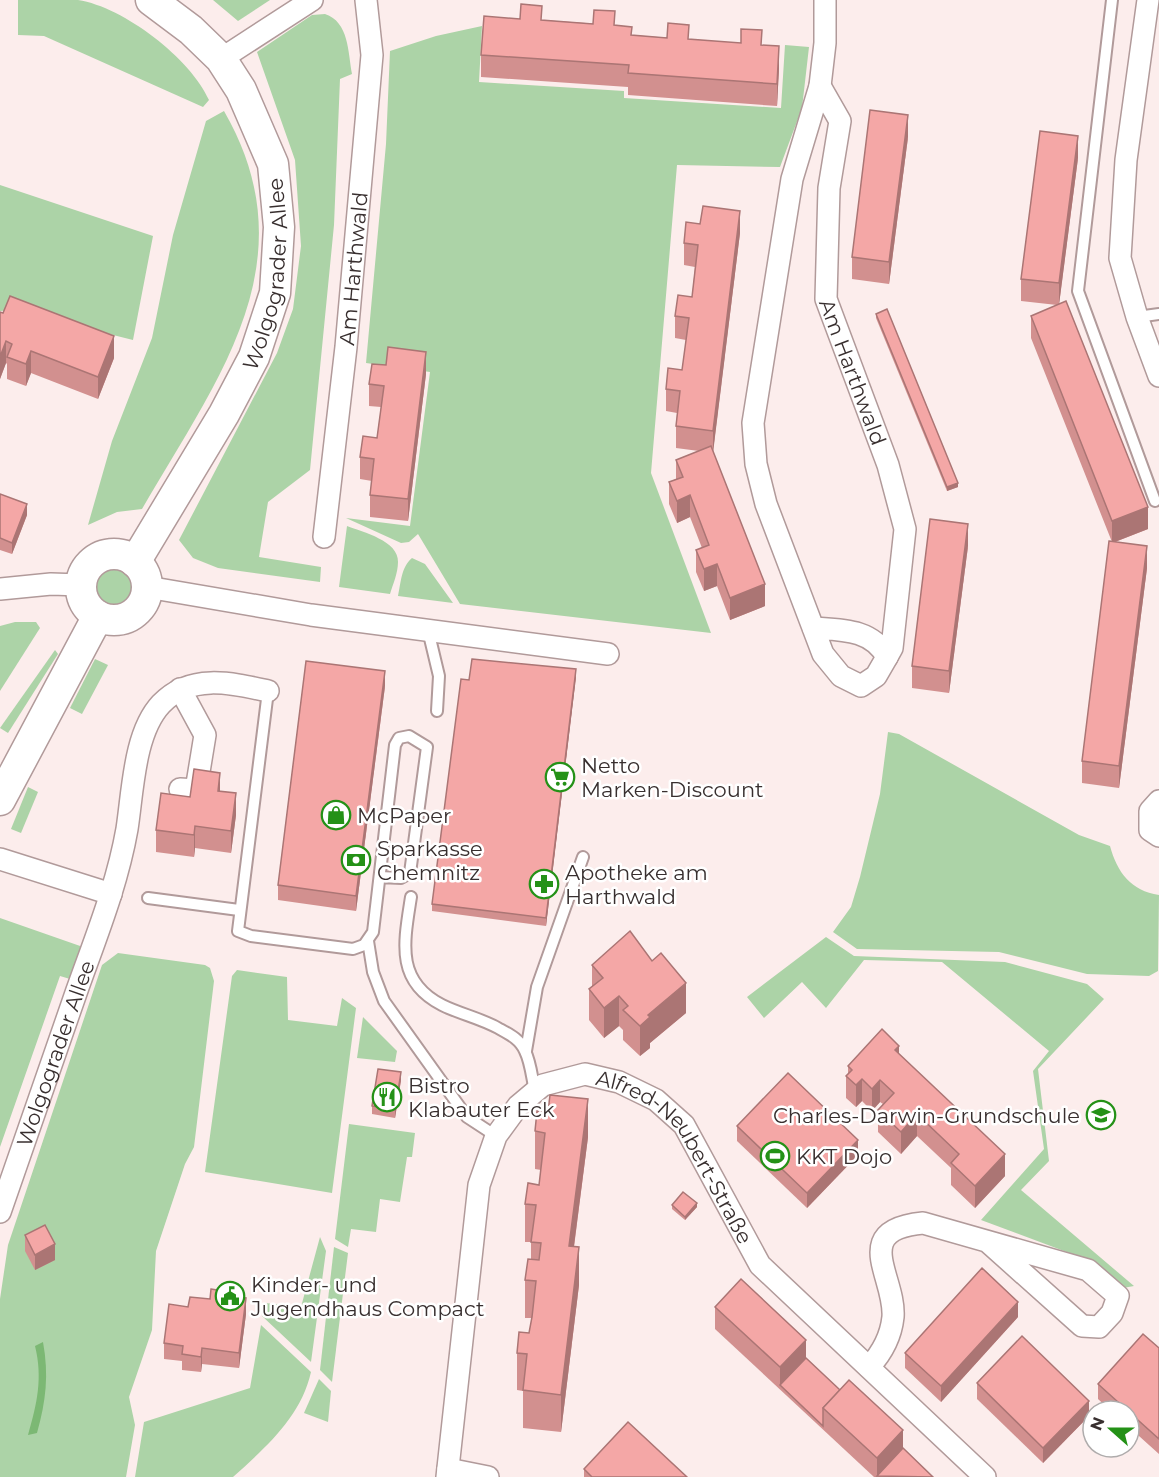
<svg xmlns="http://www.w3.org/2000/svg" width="1159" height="1477" viewBox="0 0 1159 1477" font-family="Montserrat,sans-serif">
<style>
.green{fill:#acd3a7}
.water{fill:#7cb874}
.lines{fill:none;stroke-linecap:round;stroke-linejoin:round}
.lane-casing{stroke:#b19a9a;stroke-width:14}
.street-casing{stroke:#b19a9a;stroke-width:24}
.secondary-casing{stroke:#b19a9a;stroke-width:33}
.lane{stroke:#fff;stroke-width:10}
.street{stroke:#fff;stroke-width:21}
.secondary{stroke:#fff;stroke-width:30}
.wall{fill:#d2908f}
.shaded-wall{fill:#ab7574}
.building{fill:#f4a7a6;stroke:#ab7574;stroke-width:1.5}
.labels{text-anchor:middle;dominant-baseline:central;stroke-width:5;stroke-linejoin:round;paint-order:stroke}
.street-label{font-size:21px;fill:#382f2f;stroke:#fff}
.poi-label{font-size:21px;fill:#382f2f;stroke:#fff;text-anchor:start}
</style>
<rect width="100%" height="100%" fill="#fcedec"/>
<g class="green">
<path d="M 18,0 C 37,0 59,0 78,0 C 124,7 191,59 209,100 L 203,107 L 44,36 L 18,35 Z"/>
<polygon points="213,0 270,0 238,21"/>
<path d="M 325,14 C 349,22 348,52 352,74 L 340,79 L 334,225 L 310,470 L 268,502 L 259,557 L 321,567 L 320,582 L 218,568 L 193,558 L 179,540 L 277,353 L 293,309 L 301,246 L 295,160 L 257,52 L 312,15 Z"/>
<polygon points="482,26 479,82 624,91 624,98 781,108 785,45 809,47 802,108 780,167 677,165 651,473 711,633 460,604 418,534 409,542 401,543 346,518 410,526 430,372 366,363 386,144 390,51 436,36"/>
<path d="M 224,111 C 311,262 217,379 142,509 L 117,512 L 88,525 L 112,441 L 152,338 L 173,235 L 206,121 Z"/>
<polygon points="0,185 153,236 133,340 93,330 34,309 0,311"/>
<path d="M 347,526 C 363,532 399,541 398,562 C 398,573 393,584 390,594 L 339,587 Z"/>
<path d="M 412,558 L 425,564 L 453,603 L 398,596 C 401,583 401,567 412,558 Z"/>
<circle cx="114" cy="587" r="26"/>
<polygon points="15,622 36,622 40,628 0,691 0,626"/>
<polygon points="55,650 58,654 8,733 0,728"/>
<polygon points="95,659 108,665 82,714 70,708"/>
<path d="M 888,732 L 899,734 L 1079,835 L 1110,846 C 1117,872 1131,891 1159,895 L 1158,971 L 1149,976 L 1087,974 L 999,952 L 857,949 L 833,932 L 851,907 L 860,877 L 880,794 Z"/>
<polygon points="28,787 38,792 21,833 11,829"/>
<polygon points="0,918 83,947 70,979 60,976 0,1147"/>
<polygon points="826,937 854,956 1005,962 1087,984 1104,999 1038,1069 1049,1161 1021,1190 1134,1286 1123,1288 1096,1263 981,1220 1044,1149 1033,1071 1049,1051 942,962 864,960 826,1008 802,982 764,1018 747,997"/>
<polygon points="118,953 205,965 210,968 214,981 194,1147 185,1164 156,1251 152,1330 129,1397 135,1425 126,1477 0,1477 0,1299 8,1245 102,965"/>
<polygon points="237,970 287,977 288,1020 337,1026 342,998 356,1008 332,1193 205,1172 232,976"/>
<polygon points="363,1017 397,1051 395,1062 357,1058"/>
<polygon points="349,1124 415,1133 412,1157 407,1157 400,1202 380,1199 376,1232 351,1229 348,1247 335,1239"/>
<polygon points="320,1237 326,1251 311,1362 262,1316 265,1303 301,1307"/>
<polygon points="334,1247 348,1253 332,1382 320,1370"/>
<path d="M 261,1325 L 311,1372 C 301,1417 266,1447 233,1477 L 135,1477 L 144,1422 L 250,1388 Z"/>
<polygon points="319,1379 331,1391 328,1422 304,1413"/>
</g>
<path class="water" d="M 43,1342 C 49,1375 46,1401 37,1433 L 28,1435 C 37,1404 43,1378 35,1346 Z"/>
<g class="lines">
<g class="lane-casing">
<g id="lane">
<polyline points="1112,0 1078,291 1155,501"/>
<polyline points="1137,317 1159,314"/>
<polyline points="428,630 439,676 437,711"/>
<polyline points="268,691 238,931 251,936 353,949 364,945 373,932 395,745 399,738 409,736 427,747 410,873 401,878 380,877"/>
<path d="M 411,897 C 404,942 395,981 442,1005 C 460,1014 480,1018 498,1028 C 509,1034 520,1039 525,1051 C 531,1063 532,1079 535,1091"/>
<polyline points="148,898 239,910"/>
<polyline points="368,941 373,972 384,1001 467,1117 496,1136"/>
<polyline points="526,1051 537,987 583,857"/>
</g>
</g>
<g class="street-casing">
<g id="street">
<polyline points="1148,0 1126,160 1120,258 1137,317 1159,376"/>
<polyline points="221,59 312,0"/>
<path id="s1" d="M 820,86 L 840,121 L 829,188 L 826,299 L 888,465 L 905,529 L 892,648 L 887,657"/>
<path id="s2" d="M 324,537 L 346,347 L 372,55 L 366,0"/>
<polyline points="147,587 311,615 608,654"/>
<polyline points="0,589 51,584 81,585"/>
<path d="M 813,628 C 842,630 872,629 887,657 L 876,676 L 861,686 L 841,676 L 823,654 L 766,504 L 756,464 L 753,423 L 792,179 L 820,86 L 825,43 L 825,0"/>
<polyline points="180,689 205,735 196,790 180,789"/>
<polyline points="1159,801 1150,811 1150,830 1159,836"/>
<polyline points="0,859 111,894"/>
<path id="s3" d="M 0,1212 C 25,1139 50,1066 76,993 C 95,939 117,886 127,829 C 133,790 134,733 161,704 C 190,673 232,683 268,691"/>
<path d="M 869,1367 C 882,1353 891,1336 893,1317 C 896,1277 849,1230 923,1223 L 1088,1270 L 1118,1296 L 1112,1313 L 1099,1327 L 1082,1326 L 988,1242"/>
<polyline points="448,1469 488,1477"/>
<path id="s4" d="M 447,1477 L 479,1185 L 496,1136 L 518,1106 L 543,1085 L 585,1074 L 619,1082 L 656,1100 L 684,1125 L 760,1265 L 985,1477"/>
</g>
</g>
<g class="secondary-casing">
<g id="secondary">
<circle cx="114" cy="587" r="33"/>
<path id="s5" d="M 135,562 L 224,414 L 254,357 L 275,293 L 279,227 L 273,164 L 241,90 L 221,59 L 191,30 L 151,0"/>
<polyline points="0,800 98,616"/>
</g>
</g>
<use href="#lane" class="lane"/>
<use href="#street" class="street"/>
<use href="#secondary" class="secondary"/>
</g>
<g class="wall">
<polygon points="542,20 615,25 632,35 762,45 779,68 777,106 628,95 628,87 481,77 481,55"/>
<polygon points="908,137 889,284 852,279 852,257"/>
<polygon points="1078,158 1059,304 1148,529 1115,542 1147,568 1119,788 1082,783 1082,761 1112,542 1031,338 1031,316 1057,305 1021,301 1021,279"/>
<polygon points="740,233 713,451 765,606 730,620 717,586 704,591 696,572 696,550 702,548 690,517 677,523 669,504 669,482 676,479 676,460 699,451 676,448 676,426 677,413 666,411 666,389 682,370 686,340 675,338 675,316 692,297 695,267 684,265 684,243"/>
<polygon points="0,312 114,358 98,399 31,373 26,386 7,379 7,364 6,363 0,379"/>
<polygon points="876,314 958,487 947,491 876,318"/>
<polygon points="426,374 408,521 370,517 370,495 372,481 360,479 360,457 377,438 381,407 369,406 369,384"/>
<polygon points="0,494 27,515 12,554 0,550"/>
<polygon points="968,546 949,693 912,688 912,666"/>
<polygon points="576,677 546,926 432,911 432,904 469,680"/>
<polygon points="385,686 356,911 278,900 278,885"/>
<polygon points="220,791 236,815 231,853 195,848 194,857 156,852 156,830 190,797"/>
<polygon points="592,965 686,1013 650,1043 650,1048 640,1056 623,1040 623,1030 619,1026 604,1038 589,1020 589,989 592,987"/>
<polygon points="899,1055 1005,1176 975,1208 951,1185 951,1168 917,1136 901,1154 878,1132 878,1110 883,1104 880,1102 872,1111 862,1101 856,1107 846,1098 846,1076 848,1074 848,1066"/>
<polygon points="401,1080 395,1118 372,1114 372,1106"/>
<polygon points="737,1126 858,1155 807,1208 737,1141"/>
<polygon points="535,1131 588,1137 574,1247 579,1285 561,1432 523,1428 523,1391 517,1390 517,1353 529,1333 532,1318 525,1318 525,1280 531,1259 531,1242 525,1242 525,1204 539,1185 541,1170 535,1169"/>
<polygon points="672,1205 697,1207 685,1220 672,1209"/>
<polygon points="25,1235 55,1260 35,1270 25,1251"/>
<polygon points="229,1296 246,1314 239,1368 202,1364 201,1372 182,1370 182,1361 164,1359 164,1343 188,1307 210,1299"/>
<polygon points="715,1307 806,1358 933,1477 874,1477 715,1329"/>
<polygon points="1018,1317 941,1402 905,1368 905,1353"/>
<polygon points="1159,1348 1159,1454 1129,1427 1129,1411 1111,1411 1098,1399 1098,1384"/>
<polygon points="977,1383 1089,1416 1043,1463 977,1399"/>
<polygon points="584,1469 687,1477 584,1477"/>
</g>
<g class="shaded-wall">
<polygon points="779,46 779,68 777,106 777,84"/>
<polygon points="908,115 908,137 889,284 889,262"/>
<polygon points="1078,136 1078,158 1059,305 1059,283"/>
<polygon points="740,211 740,233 713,453 713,431"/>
<polygon points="114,336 114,358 98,399 98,377"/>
<polygon points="6,341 6,363 0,379 0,357"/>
<polygon points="31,351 31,373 26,386 26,364"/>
<polygon points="426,352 426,374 408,521 408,499"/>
<polygon points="958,483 958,487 947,491 947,487"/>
<polygon points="690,495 690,517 677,523 677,501"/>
<polygon points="27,504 27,515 12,554 12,543"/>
<polygon points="1148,507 1148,529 1112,543 1112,521"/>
<polygon points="968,524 968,546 949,693 949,671"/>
<polygon points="1147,546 1147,568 1119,788 1119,766"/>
<polygon points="717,564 717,586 704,591 704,569"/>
<polygon points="765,584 765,606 730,620 730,598"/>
<polygon points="576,669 576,677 546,926 546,918"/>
<polygon points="385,671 385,686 356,911 356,896"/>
<polygon points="220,773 220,795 218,791"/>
<polygon points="236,793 236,815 231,853 231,831"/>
<polygon points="195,826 195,848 194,857 194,835"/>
<polygon points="686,983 686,1013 650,1043 650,1048 640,1056 640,1026 648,1015"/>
<polygon points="619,996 619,1026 604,1038 604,1008"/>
<polygon points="899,1046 899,1068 895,1050"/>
<polygon points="401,1072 401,1080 395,1118 395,1110"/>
<polygon points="862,1079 862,1101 856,1107 856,1085"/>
<polygon points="880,1080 880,1102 872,1111 872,1089"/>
<polygon points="588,1099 588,1137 569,1284 569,1246"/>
<polygon points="917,1114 917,1136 901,1154 901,1132"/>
<polygon points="858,1140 858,1155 807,1208 807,1193"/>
<polygon points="1005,1154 1005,1176 975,1208 975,1186"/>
<polygon points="697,1203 697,1207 685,1220 685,1217"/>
<polygon points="55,1244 55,1260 35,1270 35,1255"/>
<polygon points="579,1247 579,1285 561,1432 561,1395"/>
<polygon points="246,1298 246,1314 239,1368 239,1353"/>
<polygon points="1018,1302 1018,1317 941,1402 941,1386"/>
<polygon points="806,1340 806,1362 780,1385 780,1367"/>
<polygon points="202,1348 202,1364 201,1372 201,1357"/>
<polygon points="1089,1401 1089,1416 1043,1463 1043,1448"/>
<polygon points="903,1430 903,1452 877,1476 877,1458"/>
</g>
<g class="building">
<polygon points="521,4 542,6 541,20 593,24 594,10 615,11 614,25 632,27 631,35 667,38 668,23 689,25 688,39 741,43 741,29 762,30 761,45 779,46 777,84 628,73 629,65 481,55 484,16 520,19"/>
<polygon points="870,110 908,115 889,262 852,257"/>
<polygon points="1040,131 1078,136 1059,283 1021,279"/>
<polygon points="703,206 740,211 713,431 676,426 680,391 666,389 668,368 682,370 689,318 675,316 678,295 692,297 698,245 684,243 686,222 700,224"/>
<polygon points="10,296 114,336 98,377 31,351 26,364 7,357 12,344 6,341 0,357 0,312 3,313"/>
<polygon points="1066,301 1148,507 1112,521 1031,316"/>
<polygon points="887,309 958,483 947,487 876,314"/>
<polygon points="388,347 426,352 408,499 370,495 374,459 360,457 363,436 377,438 384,386 369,384 372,364 386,365"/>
<polygon points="711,446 765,584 730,598 717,564 704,569 696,550 709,545 690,495 677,501 669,482 683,477 676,460"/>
<polygon points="0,494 27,504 12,543 0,538"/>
<polygon points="930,519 968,524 949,671 912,666"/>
<polygon points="1109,541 1147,546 1119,766 1082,761"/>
<polygon points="472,659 576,669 546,918 432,904 461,679 469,680"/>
<polygon points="306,661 385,671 356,896 278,885"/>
<polygon points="194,769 220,773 218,791 236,793 231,831 195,826 194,835 156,830 161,793 190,797"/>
<polygon points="630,931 652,961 661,953 686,983 648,1015 650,1017 640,1026 623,1010 628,1006 619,996 604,1008 589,989 603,978 592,965"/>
<polygon points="882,1029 899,1046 895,1050 1005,1154 975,1186 951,1163 959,1154 917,1114 901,1132 878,1110 894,1093 880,1080 872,1089 862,1079 856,1085 846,1076 852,1070 848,1066"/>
<polygon points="378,1069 401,1072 395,1110 372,1106"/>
<polygon points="788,1073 858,1140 807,1193 737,1126"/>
<polygon points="550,1095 588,1099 569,1246 579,1247 561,1395 523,1390 527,1354 517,1353 519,1332 529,1333 532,1317 536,1281 525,1280 528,1259 539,1260 541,1243 531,1242 536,1205 525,1204 528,1183 539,1185 545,1133 535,1131 537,1111 548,1112"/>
<polygon points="683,1192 697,1203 685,1217 672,1205"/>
<polygon points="45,1225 55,1244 35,1255 25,1235"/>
<polygon points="982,1268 1018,1302 941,1386 905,1353"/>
<polygon points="741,1279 806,1340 780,1367 715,1307"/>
<polygon points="211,1289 229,1292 229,1296 246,1298 239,1353 202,1348 201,1357 182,1354 183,1346 164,1343 169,1304 188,1307 190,1297 210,1299"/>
<polygon points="1143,1334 1159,1348 1159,1439 1129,1412 1129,1411 1128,1411 1098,1384"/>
<polygon points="1022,1336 1089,1401 1043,1448 977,1383"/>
<polygon points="806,1358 840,1390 823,1408 823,1426 780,1385"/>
<polygon points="849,1380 903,1430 877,1458 823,1408"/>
<polygon points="628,1422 687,1477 592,1477 584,1469"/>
<polygon points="903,1448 933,1477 877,1476"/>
</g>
<defs>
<g id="supermarket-ring" transform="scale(1.5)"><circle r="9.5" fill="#fff" stroke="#249117" stroke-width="1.5"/><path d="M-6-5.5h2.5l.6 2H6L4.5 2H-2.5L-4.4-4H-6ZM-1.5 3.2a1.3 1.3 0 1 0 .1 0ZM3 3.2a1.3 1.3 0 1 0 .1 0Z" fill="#249117"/></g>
<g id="shop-ring" transform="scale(1.5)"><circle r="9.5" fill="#fff" stroke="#249117" stroke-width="1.5"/><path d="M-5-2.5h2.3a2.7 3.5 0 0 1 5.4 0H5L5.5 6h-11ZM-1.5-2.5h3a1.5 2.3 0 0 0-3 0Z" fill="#249117"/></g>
<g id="bank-ring" transform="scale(1.5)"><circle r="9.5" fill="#fff" stroke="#249117" stroke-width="1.5"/><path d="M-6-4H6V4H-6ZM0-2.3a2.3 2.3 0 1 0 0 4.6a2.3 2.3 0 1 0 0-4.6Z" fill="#249117"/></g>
<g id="pharmacy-ring" transform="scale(1.5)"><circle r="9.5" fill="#fff" stroke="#249117" stroke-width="1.5"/><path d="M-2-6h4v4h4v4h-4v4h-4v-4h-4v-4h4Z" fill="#249117"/></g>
<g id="restaurant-ring" transform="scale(1.5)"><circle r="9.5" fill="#fff" stroke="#249117" stroke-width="1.5"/><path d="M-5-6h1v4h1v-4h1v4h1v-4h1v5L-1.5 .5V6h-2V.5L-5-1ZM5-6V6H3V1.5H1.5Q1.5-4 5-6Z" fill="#249117"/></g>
<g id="school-ring" transform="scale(1.5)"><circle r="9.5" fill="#fff" stroke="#249117" stroke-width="1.5"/><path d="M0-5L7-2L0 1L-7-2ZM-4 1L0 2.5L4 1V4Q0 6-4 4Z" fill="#249117"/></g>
<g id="stadium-ring" transform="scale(1.5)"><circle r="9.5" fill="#fff" stroke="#249117" stroke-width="1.5"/><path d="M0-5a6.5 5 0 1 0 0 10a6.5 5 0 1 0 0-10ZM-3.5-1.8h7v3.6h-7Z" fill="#249117"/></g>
<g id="civic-ring" transform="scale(1.5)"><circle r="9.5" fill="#fff" stroke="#249117" stroke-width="1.5"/><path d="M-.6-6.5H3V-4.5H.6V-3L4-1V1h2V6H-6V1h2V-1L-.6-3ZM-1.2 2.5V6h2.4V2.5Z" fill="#249117"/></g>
</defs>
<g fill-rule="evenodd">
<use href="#supermarket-ring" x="560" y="777"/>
<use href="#shop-ring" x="336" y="815"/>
<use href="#bank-ring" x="356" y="860"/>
<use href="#pharmacy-ring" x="544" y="884"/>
<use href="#restaurant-ring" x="387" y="1097"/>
<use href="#school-ring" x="1101" y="1115"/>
<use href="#stadium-ring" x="775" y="1156"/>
<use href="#civic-ring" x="230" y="1296"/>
</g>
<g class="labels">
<g class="street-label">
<text stroke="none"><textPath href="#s2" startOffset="270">Am Harthwald</textPath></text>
<text stroke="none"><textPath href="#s5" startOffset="322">Wolgograder Allee</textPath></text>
<text stroke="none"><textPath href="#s1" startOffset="297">Am Harthwald</textPath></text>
<text stroke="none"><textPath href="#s3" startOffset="168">Wolgograder Allee</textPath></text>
<text stroke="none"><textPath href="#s4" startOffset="588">Alfred-Neubert-Straße</textPath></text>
</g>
<g class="poi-label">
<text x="581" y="765">Netto<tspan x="581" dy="24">Marken-Discount</tspan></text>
<text x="357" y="815">McPaper</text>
<text x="377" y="848">Sparkasse<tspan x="377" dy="24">Chemnitz</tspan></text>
<text x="565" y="872">Apotheke am<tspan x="565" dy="24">Harthwald</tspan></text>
<text x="408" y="1085">Bistro<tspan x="408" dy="24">Klabauter Eck</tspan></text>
<text x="1080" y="1115" text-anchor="end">Charles-Darwin-Grundschule</text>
<text x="796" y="1156">KKT Dojo</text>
<text x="251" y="1284">Kinder- und<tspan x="251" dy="24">Jugendhaus Compact</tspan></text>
</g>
</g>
<g transform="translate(1111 1429) rotate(291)"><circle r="28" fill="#ffffff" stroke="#afacac" stroke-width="1.5"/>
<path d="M0-4.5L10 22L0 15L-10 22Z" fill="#249117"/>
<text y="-9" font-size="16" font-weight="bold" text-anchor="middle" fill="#382f2f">N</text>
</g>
</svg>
